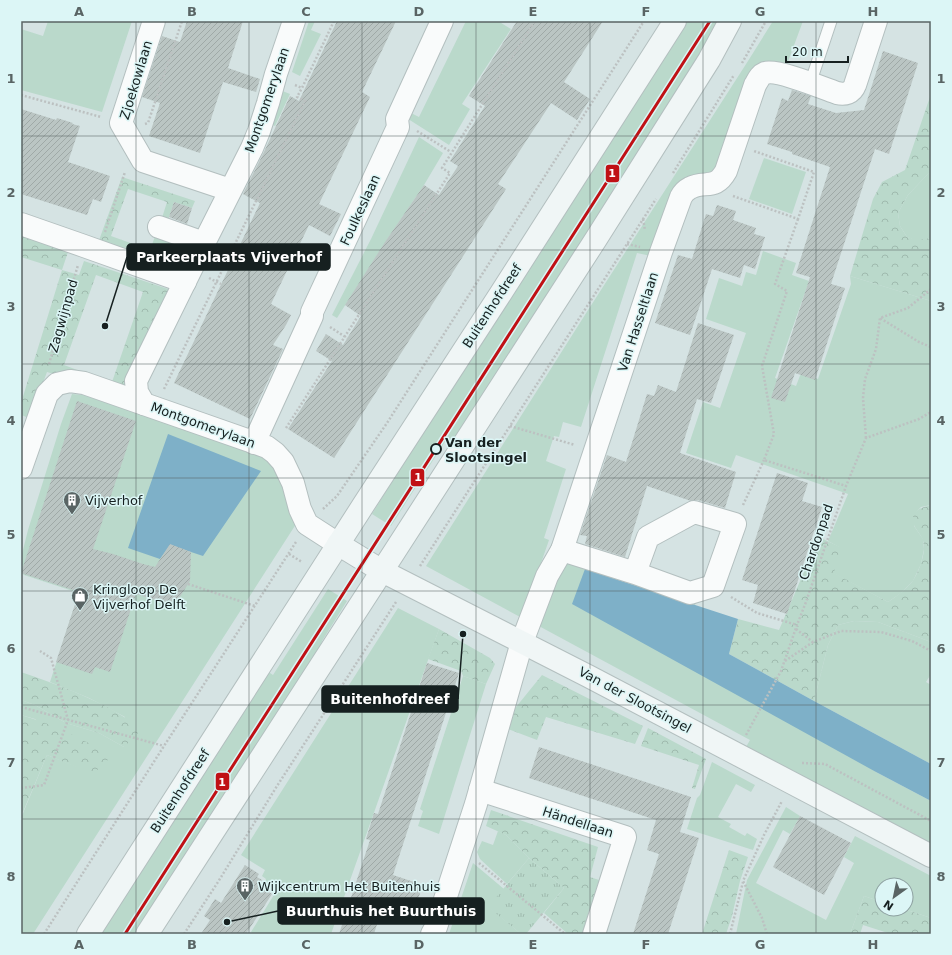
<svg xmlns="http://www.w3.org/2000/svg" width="952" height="955" viewBox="0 0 952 955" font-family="'DejaVu Sans',sans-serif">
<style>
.grass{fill:#bad9cb}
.forest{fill:url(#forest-crowns)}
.park{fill:url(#park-tufts)}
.water{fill:#7eb0c8}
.building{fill:url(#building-hatch)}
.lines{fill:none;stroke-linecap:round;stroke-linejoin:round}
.lane-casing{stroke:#b3bfbf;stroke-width:13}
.street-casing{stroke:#b3bfbf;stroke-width:24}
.secondary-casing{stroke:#b3bfbf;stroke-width:24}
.path{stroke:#bcc1c1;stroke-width:2.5;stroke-dasharray:2 2;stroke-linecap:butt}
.lane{stroke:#f9fbfb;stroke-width:11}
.street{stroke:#f9fbfb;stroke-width:22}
.secondary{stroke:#f0f6f6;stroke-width:22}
.tram-1-casing{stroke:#dcf6f6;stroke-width:6}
.tram-1{stroke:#c01115;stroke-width:3}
.grid{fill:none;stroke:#596464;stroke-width:1;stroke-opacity:0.55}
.stop-dot{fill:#dcf6f6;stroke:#162020;stroke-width:2}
.labels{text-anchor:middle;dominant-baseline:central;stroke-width:3;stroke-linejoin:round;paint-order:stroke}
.street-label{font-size:13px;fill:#162020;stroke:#dcf6f6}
.stop-label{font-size:13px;font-weight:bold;fill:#162020;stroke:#dcf6f6;text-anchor:start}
.poi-label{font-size:13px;fill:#162020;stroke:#dcf6f6;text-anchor:start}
.leader{fill:none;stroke:#162020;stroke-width:1.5}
.callout-dot{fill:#162020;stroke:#dcf6f6;stroke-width:1.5}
.callout{fill:#162020;stroke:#162020;stroke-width:1.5}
.callout-label{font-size:14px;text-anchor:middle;font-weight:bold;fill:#fff}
.line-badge{stroke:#dcf6f6;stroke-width:1.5}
.badge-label{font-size:11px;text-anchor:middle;font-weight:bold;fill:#fff}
.neatline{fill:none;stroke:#596464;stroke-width:1.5}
.grid-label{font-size:13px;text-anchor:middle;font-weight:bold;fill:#596464}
</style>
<defs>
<pattern id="forest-crowns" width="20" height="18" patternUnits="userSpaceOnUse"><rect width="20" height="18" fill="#bad9cb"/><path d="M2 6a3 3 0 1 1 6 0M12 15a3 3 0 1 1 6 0" fill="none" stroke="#9fbaae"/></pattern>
<pattern id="park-tufts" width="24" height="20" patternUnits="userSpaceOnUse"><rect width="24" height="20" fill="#bad9cb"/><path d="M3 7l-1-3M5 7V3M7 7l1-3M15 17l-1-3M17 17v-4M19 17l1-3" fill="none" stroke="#9fbaae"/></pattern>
<pattern id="building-hatch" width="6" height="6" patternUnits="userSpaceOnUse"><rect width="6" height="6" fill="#bac5c3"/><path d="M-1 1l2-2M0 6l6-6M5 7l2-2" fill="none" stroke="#9fa9a7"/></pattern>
</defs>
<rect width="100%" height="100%" fill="#d5e3e3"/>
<g class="grass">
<polygon points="48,21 132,21 102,112 21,90 21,29 43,36"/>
<polygon points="309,21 315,21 311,30 321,34 300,76 292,72"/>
<polygon points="466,21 498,21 511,29 462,104 470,109 449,145 405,117 407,111 419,117"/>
<polygon points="683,21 718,21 711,31 703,55 453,444 446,440 391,526 372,514 396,475 399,462"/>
<polygon points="773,21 803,21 786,67 778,63 720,170 692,179 651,256 637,253 581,427 563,422 559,437 554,436 546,461 566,469 544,538 549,540 522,618 426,566 583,318 748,61"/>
<polygon points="280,90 290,94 275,126 268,123"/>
<polygon points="419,137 443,153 424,185 388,238 337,318 332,315 371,239"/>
<polygon points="764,158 806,172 792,214 749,199"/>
<polygon points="931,172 931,238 918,241 907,237 900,226 898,213 908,195 927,175"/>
<polygon points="763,251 796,263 792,275 809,281 775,378 796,386 801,373 818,379 851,284 850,276 931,301 931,505 921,507 916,512 914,526 923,539 924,549 921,564 913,581 901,593 888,602 833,573 839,547 828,541 848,494 736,455 731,468 686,453 703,402 720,408 746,333 706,319 719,278 742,286 746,272 756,275"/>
<polygon points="72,394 83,395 260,455 275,467 298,521 33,934 21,934 21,818 47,755 93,773 35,719 21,715 21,700 35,705 66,723 99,733 124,747 125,717 89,698 50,682 79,593 24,575 21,572 21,558 28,530 61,424"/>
<polygon points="574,559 697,600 695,605 586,569 876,772 931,801 931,845 746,747 750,740 537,625 560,568"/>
<polygon points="328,589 347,601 322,641 319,655 140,934 97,934 267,671 273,675"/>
<polygon points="398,608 439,629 331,934 253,934 251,932 277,890 265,882 266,879 262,876 265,870 241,855"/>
<polygon points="854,621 878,622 931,642 931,674 926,682 931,685 931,764 814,701 828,645 838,625"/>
<polygon points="463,676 486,684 439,834 418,826 423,811 420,809"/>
<polygon points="712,762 755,785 751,792 736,784 718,817 731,824 729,827 745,836 747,833 757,839 753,850 687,829 697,798 700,795"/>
<polygon points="786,807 800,816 790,834 783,830 756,883 826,920 854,863 844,857 855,836 931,876 931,918 904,909 906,909 906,885 882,885 882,902 864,896 850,934 736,934 747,880"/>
<polygon points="498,831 506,835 529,858 507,884 480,859 477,852 482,841 493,845"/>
<polygon points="473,863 504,889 489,907 521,934 449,934"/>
</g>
<g class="forest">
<polygon points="931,94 931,172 927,175 908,195 898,213 900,226 907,237 918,240 931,238 931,301 850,276 873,199 882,182 905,170"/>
<polygon points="122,177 195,201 192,208 174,202 167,223 161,221 167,202 128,189 111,236 150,250 157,231 187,241 193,252 184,270 98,243"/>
<polygon points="21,236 68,252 62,270 79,275 84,261 171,290 123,395 112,382 143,292 96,275 64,365 80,371 77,381 47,372 30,418 21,415 21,403 62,270 21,257"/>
<path d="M 931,505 L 931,642 L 878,622 L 854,621 L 838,625 L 828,645 L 814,701 L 729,654 L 738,619 L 779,630 L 810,558 L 821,538 L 840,547 L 834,573 L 888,602 C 897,596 905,590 912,582 C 919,572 928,550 922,538 C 919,532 912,526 913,519 C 913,509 924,507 931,505 Z"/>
<polygon points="439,629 490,658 495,664 486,684 463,676 461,671 428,659"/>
<path d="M 21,672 C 55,684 93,697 124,717 C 130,720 135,726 140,731 L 124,747 L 99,733 L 66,723 L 35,705 L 21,700 Z"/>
<polygon points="542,675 643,726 635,744 546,717 537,740 508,729 512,712"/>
<path d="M 21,715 C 53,724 83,739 112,756 L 93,774 L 47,755 L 23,812 L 21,811 Z"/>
<polygon points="648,728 706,759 695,789 692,788 699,765 641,746"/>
<polygon points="491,810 598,847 590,877 599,880 582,934 568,934 544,913 564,888 529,858 506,835 486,826"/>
<polygon points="729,850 748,857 740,881 732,916 726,934 702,934"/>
<polygon points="864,896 882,902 882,909 904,909 931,918 931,934 891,934 863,925 860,934 850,934"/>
</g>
<polygon class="park" points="529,858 564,888 526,934 521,934 488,907"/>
<g class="water">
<polygon points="168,434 261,471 203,556 170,545 160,559 128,548"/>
<polygon points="585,569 738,619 729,654 814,701 931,764 931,801 876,772 572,604"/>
</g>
<g class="building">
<polygon points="187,21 243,21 228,68 260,79 256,92 223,82 200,153 149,136 160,103 142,97 162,36 180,42"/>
<polygon points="337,21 396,21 362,92 370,97 319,204 341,214 330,236 309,225 271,304 291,315 286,325 273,345 283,349 250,419 174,383 260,203 243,194 263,154 290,96 299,101"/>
<polygon points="517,21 603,21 564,82 590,99 577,120 551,103 498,184 506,189 334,458 288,429 332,361 316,351 326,334 343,345 361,316 345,305 385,242 424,185 439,195 458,166 450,161 485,106 469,96"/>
<polygon points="883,51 918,63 889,154 875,149 831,284 845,288 815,380 795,373 785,402 771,398 810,277 796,273 830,167 792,154 792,152 767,144 782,98 788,101 792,90 811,96 808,104 836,113 864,110"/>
<polygon points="21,109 56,120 57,118 73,123 72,124 80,126 68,162 110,176 101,202 93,199 87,215 21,194"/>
<polygon points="174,202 192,208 187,224 169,217"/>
<polygon points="717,205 736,211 733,220 756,228 754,234 765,237 755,269 744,265 740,278 712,269 690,335 655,323 678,255 692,259 706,214 713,216"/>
<polygon points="698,323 734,335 711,403 697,399 680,453 736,472 725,508 698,500 691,501 647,486 625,557 585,544 587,536 580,535 607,455 626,462 647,394 654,396 658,385 676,392"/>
<polygon points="77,401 136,421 93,549 113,554 143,564 155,567 170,544 191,552 190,581 174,606 136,594 110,672 95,667 92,674 56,662 79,592 21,573"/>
<polygon points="777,473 808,483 802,501 822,507 787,614 753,603 758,585 742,580"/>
<polygon points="427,663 459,673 393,875 423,885 418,899 412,918 382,908 374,934 339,934 370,840 366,839 374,813 378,814"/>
<polygon points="539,747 691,797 680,832 699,838 668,934 633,934 659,854 647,850 656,820 529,778"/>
<polygon points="800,816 851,843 824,895 773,867"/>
<polygon points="245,865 259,874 257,877 262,880 258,886 272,894 246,934 201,934 210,920 204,916 215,899 221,903"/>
</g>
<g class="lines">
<g class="lane-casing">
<polyline id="lane" points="810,84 831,21"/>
</g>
<g class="street-casing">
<g id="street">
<polyline points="154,21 121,123 143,161 230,190"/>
<polyline points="294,21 276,74 268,103 259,131 252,148 204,243 136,381 137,392 144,404 267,447 275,453 283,462 293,483 300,509 307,524 338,544"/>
<polyline points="21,224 84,246 185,282"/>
<polyline points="159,227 204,243"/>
<polyline points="254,443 312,316 312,312 398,127 397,119 442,21"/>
<polyline points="21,468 47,394 57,384 70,381 84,383 144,404"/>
<polyline points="562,550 635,573 690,593 713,586 735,524 694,512 648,537 635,573"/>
<polyline points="480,790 625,837 594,934"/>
<path d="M 432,934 L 436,927 L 476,804 L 522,642 L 547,576 L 562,550 L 661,252 L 681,197 C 683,193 686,190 690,188 C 705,180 715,191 726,171 L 755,85 C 758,80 760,75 765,73 C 777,69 823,88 837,93 C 845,95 852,93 855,85 L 876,21"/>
</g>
</g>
<g class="secondary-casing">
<g id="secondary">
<polyline points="338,544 382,571 588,676 931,856"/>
<polyline points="88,934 364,504 501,293 675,21"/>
<polyline points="147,934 382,571 596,239 709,60 730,21"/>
</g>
</g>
<g class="path">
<polyline points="742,63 766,21"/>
<polyline points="295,85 302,88 334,21"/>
<polyline points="21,95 101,117"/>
<polyline points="145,124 148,123 182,21"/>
<polyline points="417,131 451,152"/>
<polyline points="673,173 734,75"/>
<polyline points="733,196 798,219 814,172 754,151"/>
<polyline points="643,219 645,230"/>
<polyline points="798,219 775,284 787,291 762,366 774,434 764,460 846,486"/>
<polyline points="105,232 125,172"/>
<polyline points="627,244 640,247"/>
<polyline points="209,278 221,284"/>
<polyline points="931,289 908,308 880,318 919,342 931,347"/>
<polyline points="330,327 347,338"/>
<polyline points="49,364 78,265"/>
<polyline points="164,389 305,101 297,97 302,88"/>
<polyline points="510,426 575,445"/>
<polyline points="286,428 450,173 442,168 535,21"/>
<polyline points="866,438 863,398 865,379 876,349 880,318"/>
<polyline points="743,505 764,460"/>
<polyline points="323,509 337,496 387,423 644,21"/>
<polyline points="289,554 302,562"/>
<polyline points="420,566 656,199"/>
<polyline points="188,584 255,606"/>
<polyline points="731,597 757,613 797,625"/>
<polyline points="796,629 813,642 841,631 881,632 912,641 931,651"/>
<polyline points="785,661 813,642"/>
<polyline points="21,707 164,746"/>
<polyline points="746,735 781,671 797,625 806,602 846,486 866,438 919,419 931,412"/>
<polyline points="802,763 825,764 931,821"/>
<polyline points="21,788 44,785 68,720 51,658 40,651"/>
<polyline points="479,863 565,934"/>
<polyline points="44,934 164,746 296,542"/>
<polyline points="184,934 218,882 277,786 396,602"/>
<polyline points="730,934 743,882"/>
<polyline points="767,934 762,918 743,881 764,835 782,801"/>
</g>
<use href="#lane" class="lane"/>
<use href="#street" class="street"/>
<use href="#secondary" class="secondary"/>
<g class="tram-1-casing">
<polyline id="tram-1" points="125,934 710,21"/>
</g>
<use href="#tram-1" class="tram-1"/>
</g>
<path class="grid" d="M 136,21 L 136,934M 249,21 L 249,934M 362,21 L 362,934M 476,21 L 476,934M 590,21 L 590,934M 703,21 L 703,934M 816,21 L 816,934M 21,136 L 931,136M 21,250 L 931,250M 21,364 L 931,364M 21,478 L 931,478M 21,591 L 931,591M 21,705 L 931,705M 21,819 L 931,819"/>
<defs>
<g id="building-pin" transform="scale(0.9)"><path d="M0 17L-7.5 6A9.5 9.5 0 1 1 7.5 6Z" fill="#596464" stroke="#dcf6f6"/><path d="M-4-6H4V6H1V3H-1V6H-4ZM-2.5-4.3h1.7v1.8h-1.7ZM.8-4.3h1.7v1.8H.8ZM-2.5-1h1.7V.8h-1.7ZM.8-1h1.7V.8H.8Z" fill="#fff"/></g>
<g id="shop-pin" transform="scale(0.9)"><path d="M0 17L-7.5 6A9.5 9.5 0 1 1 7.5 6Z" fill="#596464" stroke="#dcf6f6"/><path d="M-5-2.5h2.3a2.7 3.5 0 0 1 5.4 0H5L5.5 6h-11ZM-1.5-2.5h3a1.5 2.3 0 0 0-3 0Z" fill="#fff"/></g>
</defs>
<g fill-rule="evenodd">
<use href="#building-pin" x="72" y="500"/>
<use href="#shop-pin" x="80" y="596"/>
<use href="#building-pin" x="245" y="886"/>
</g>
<circle class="stop-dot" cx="436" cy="449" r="5"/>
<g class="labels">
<g class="street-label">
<text transform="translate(136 80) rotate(-73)">Zjoekowlaan</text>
<text transform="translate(267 100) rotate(-71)">Montgomerylaan</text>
<text transform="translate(360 210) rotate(-65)">Foulkeslaan</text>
<text transform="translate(492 306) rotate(-57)">Buitenhofdreef</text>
<text transform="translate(63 316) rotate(-74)">Zagwijnpad</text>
<text transform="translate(638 322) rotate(-72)">Van Hasseltlaan</text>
<text transform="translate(203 425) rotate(20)">Montgomerylaan</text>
<text transform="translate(816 542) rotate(-71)">Chardonpad</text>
<text transform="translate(635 700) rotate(28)">Van der Slootsingel</text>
<text transform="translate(180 791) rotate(-57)">Buitenhofdreef</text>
<text transform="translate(578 822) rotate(18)">Händellaan</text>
</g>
<g class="stop-label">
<text x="445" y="442">Van der<tspan x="445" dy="15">Slootsingel</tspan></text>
</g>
<g class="poi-label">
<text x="85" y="500">Vijverhof</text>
<text x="93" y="589">Kringloop De<tspan x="93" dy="15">Vijverhof Delft</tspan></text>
<text x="258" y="886">Wijkcentrum Het Buitenhuis</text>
</g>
</g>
<path class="leader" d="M105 326L127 257M463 634L458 699M227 922L278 911"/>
<g class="callout-dot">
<circle cx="105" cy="326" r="4"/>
<circle cx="463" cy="634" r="4"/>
<circle cx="227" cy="922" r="4"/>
</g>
<g class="callout">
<rect x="127" y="244" width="203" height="26" rx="4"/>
<rect x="322" y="686" width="136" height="26" rx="4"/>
<rect x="278" y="898" width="206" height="26" rx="4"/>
</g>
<g class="callout-label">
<text x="229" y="262">Parkeerplaats Vijverhof</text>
<text x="390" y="704">Buitenhofdreef</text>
<text x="381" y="916">Buurthuis het Buurthuis</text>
</g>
<g class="line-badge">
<rect x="605" y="164" width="15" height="19" rx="4" fill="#c01115"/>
<rect x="410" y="468" width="15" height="19" rx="4" fill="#c01115"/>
<rect x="215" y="772" width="15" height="19" rx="4" fill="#c01115"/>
</g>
<g class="badge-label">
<text x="612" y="177">1</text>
<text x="418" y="481">1</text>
<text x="222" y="786">1</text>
</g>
<rect width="952" height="955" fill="none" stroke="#dcf6f6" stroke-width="44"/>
<g transform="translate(894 897) rotate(213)"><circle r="19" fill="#dcf6f6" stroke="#8da0a0"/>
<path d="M0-3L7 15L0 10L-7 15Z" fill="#596464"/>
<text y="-6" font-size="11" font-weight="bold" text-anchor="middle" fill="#162020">N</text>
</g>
<path d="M786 56v6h62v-6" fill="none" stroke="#162020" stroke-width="2"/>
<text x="792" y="56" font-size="12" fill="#162020" stroke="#dcf6f6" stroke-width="3" paint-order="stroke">20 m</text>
<rect x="22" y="22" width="908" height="911" class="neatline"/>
<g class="grid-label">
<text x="79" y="16">A</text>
<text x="192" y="16">B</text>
<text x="306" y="16">C</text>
<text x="419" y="16">D</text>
<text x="533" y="16">E</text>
<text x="646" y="16">F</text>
<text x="760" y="16">G</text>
<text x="873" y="16">H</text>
<text x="11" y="83">1</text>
<text x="941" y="83">1</text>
<text x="11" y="197">2</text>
<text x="941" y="197">2</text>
<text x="11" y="311">3</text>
<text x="941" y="311">3</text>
<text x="11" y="425">4</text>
<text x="941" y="425">4</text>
<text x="11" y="539">5</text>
<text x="941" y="539">5</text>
<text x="11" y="653">6</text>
<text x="941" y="653">6</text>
<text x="11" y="767">7</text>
<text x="941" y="767">7</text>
<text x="11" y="881">8</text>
<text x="941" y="881">8</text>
<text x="79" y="949">A</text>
<text x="192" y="949">B</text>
<text x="306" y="949">C</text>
<text x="419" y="949">D</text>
<text x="533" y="949">E</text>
<text x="646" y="949">F</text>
<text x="760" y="949">G</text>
<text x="873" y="949">H</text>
</g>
</svg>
